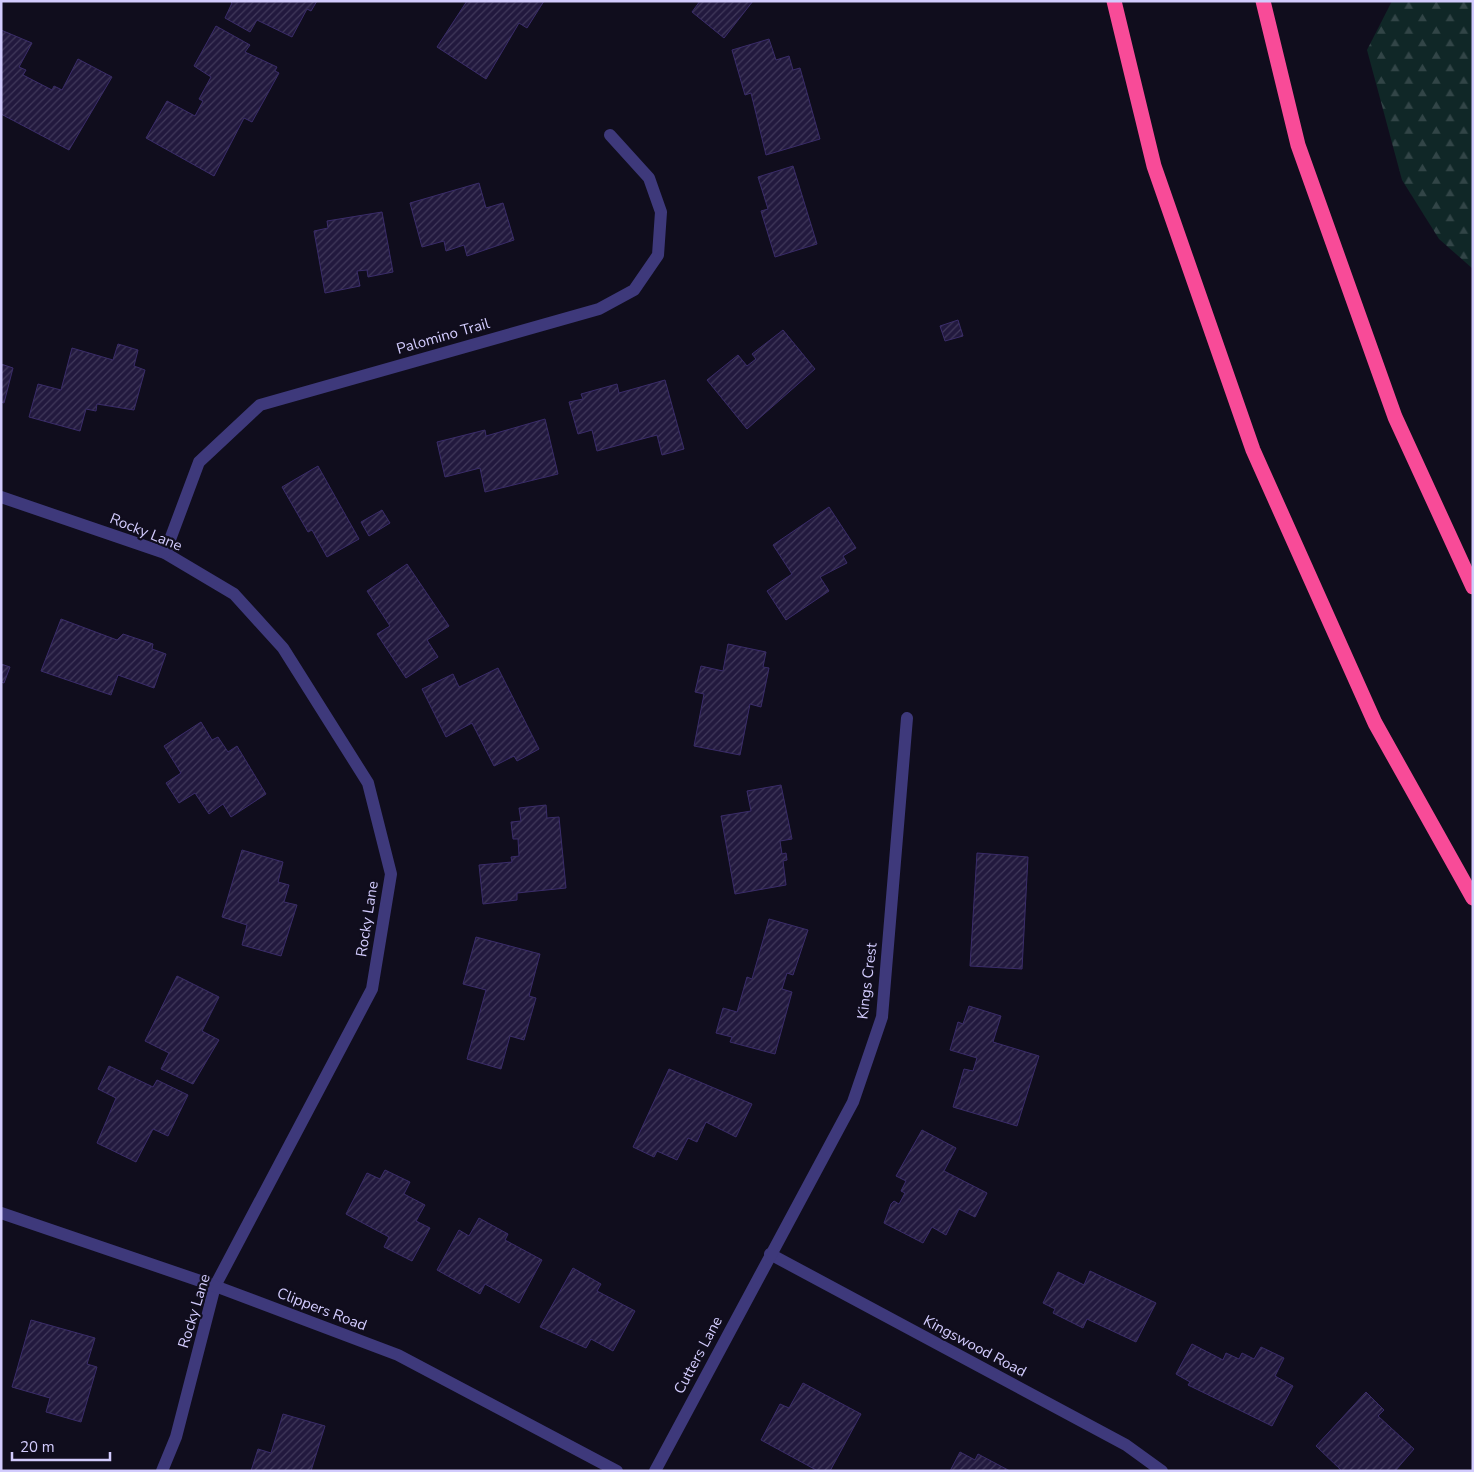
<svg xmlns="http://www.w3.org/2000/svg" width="1474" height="1472" viewBox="0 0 1474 1472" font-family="'Nunito Sans',sans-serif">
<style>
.forest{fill:url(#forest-firs)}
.building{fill:url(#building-hatch);stroke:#3a2c69}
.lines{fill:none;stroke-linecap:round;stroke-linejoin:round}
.minor{stroke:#3e397b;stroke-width:12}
.highway{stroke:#f84b98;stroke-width:15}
.labels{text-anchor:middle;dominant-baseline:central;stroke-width:4.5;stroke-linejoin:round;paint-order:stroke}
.street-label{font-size:15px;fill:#d2cbfd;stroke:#100d1d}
</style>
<defs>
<pattern id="forest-firs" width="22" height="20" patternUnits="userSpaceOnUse" patternTransform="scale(1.25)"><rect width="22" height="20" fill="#102727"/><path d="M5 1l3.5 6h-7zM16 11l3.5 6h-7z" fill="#324547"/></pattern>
<pattern id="building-hatch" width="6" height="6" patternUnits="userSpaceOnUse" patternTransform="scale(1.25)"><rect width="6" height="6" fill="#22193e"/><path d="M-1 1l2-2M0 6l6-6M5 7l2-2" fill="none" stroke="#41395b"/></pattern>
</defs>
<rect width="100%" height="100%" fill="#100d1d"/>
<polygon class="forest" points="1392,1 1473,1 1473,269 1439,239 1402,180 1367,50"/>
<g class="building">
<polygon points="230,1 317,1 311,11 307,9 292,37 257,20 250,32 225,18 232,3"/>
<polygon points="467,1 544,1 527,28 519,23 486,79 437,47"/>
<polygon points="700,1 753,1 724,38 692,12"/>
<polygon points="216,26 250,45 245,52 277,67 275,71 279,73 252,122 244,118 214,176 146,138 167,101 195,116 203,101 199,99 211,77 194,66"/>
<polygon points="1,30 32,43 19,67 26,70 23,75 52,90 54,86 62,90 78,59 112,77 69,150 1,114"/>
<polygon points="769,39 776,60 789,56 793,70 800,68 820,139 766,155 751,93 745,95 732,50"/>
<polygon points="793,166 817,244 775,257 761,211 768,209 758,177"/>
<polygon points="479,183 486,208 503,203 514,240 467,256 464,245 446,251 444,241 422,247 410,203"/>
<polygon points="382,212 393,272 368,277 367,270 357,271 360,286 325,293 314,231 328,228 327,221"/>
<polygon points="958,320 963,336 945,341 940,326"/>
<polygon points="783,330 815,369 747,429 707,380 738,355 747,366 756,359 752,354"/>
<polygon points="118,344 138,350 134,366 145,370 134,410 97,404 96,411 86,409 80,431 29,417 38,384 61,390 72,348 113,360"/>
<polygon points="1,364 13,368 4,403 1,402"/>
<polygon points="665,380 684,449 662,455 657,435 597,451 592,430 578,434 569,402 583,399 581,394 617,384 619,393"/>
<polygon points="545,419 558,474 485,492 480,468 445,477 437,442 485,430 486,436"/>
<polygon points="318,466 359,539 327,557 312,530 308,532 282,487"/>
<polygon points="829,507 856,548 843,556 847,563 820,577 829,591 786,620 767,591 792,574 773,545"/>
<polygon points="382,510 390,523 369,536 361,522"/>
<polygon points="407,564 449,626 427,640 438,657 406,678 377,634 390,626 367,591"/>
<polygon points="61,619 117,640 123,634 153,644 152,649 166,654 154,688 118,675 111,695 41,671"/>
<polygon points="728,644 766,652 763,667 769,668 761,707 750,704 740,755 694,746 704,694 695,692 701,666 723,671"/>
<polygon points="1,664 10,667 4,683 1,682"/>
<polygon points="498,668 539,749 517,761 514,756 494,766 472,723 446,737 422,689 453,674 459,687"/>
<polygon points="201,722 212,740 218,737 228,752 237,746 266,794 231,817 223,804 209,814 195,793 179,803 166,783 181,773 164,746"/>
<polygon points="781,785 792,839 780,841 782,854 786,853 787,860 783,861 786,885 735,894 721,816 751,811 747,791"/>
<polygon points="546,805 547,818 559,817 566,888 517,893 517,900 483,904 479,865 512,862 511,857 519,856 518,839 513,839 511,822 521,821 519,808"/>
<polygon points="242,850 283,862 278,882 289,885 284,902 297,905 281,956 242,945 247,925 222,917"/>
<polygon points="977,853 1028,857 1022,969 970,966"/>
<polygon points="769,919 808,930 793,975 787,973 782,989 792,992 775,1054 730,1042 732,1037 716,1033 723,1008 737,1012 747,977 752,979"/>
<polygon points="476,937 540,954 529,996 536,998 524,1040 510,1036 501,1069 467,1059 486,990 463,984"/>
<polygon points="177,976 219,997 202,1031 219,1040 193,1084 161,1069 169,1053 145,1041"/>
<polygon points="969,1006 1001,1016 993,1042 1039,1056 1017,1126 953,1107 964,1069 973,1071 977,1058 950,1050 958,1022 963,1024"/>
<polygon points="109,1066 153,1087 157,1080 188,1095 168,1136 153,1129 136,1162 97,1143 116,1098 98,1089"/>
<polygon points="669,1069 752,1104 736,1137 706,1122 697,1142 688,1138 677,1160 657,1151 654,1157 633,1147"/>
<polygon points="922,1130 956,1148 944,1171 987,1193 975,1217 959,1209 946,1235 932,1227 923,1243 884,1223 891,1204 894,1201 899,1204 905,1193 901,1191 906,1181 896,1176"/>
<polygon points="385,1170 410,1182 404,1194 425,1205 416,1221 430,1228 412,1261 384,1247 389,1237 346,1214 367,1173 380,1179"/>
<polygon points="479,1218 508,1234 505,1240 542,1260 519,1303 485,1284 480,1294 437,1270 459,1230 469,1236"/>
<polygon points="573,1268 601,1284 597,1291 635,1311 613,1351 591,1339 586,1348 540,1327"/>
<polygon points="1090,1271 1156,1303 1136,1342 1087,1319 1083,1328 1053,1313 1055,1309 1043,1303 1058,1272 1084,1285"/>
<polygon points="31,1320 95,1338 87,1364 97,1367 81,1422 46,1412 50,1398 12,1387"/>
<polygon points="1192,1344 1223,1360 1226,1353 1239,1359 1242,1353 1254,1359 1261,1347 1284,1358 1275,1376 1293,1386 1272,1426 1188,1385 1190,1382 1176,1374"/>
<polygon points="803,1383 861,1414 830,1471 818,1471 761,1440 780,1404 789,1408"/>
<polygon points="1366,1392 1384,1410 1378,1416 1414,1449 1395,1471 1342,1471 1316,1446"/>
<polygon points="283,1414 325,1426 311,1471 251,1471 258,1449 271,1453"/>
<polygon points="960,1452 975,1460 978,1454 1010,1471 950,1471"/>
</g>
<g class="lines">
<g class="minor">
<polyline points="1,497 165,553 234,594 283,648 368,783 391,874 372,989 215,1286 176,1437 162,1471"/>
<polyline points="165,553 199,462 260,405 599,309 634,290 658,255 661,212 649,178 610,135"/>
<polyline points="1,1213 215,1286 398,1355 617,1471"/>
<polyline points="770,1254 1126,1445 1162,1471"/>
<polyline points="655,1471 853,1102 882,1017 907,718"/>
</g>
<g class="highway">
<polyline points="1114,1 1154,166 1253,450 1375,723 1473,898"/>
<polyline points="1263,1 1298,145 1395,417 1473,587"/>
</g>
</g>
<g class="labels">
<g class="street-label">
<text transform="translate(443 336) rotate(-16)">Palomino Trail</text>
<text transform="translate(146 532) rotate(22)">Rocky Lane</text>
<text transform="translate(367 919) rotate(-81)">Rocky Lane</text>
<text transform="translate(867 981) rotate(-83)">Kings Crest</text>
<text transform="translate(322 1309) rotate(21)">Clippers Road</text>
<text transform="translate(194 1311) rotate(-73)">Rocky Lane</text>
<text transform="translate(975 1346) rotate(28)">Kingswood Road</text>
<text transform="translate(698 1355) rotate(-62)">Cutters Lane</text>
</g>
</g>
<rect width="1474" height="1472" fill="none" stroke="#d2cbfd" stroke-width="5"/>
<path d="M12 1452v8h98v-8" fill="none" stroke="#d2cbfd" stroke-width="2.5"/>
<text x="20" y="1452" font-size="15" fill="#d2cbfd" stroke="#100d1d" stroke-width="4" paint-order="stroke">20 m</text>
</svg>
